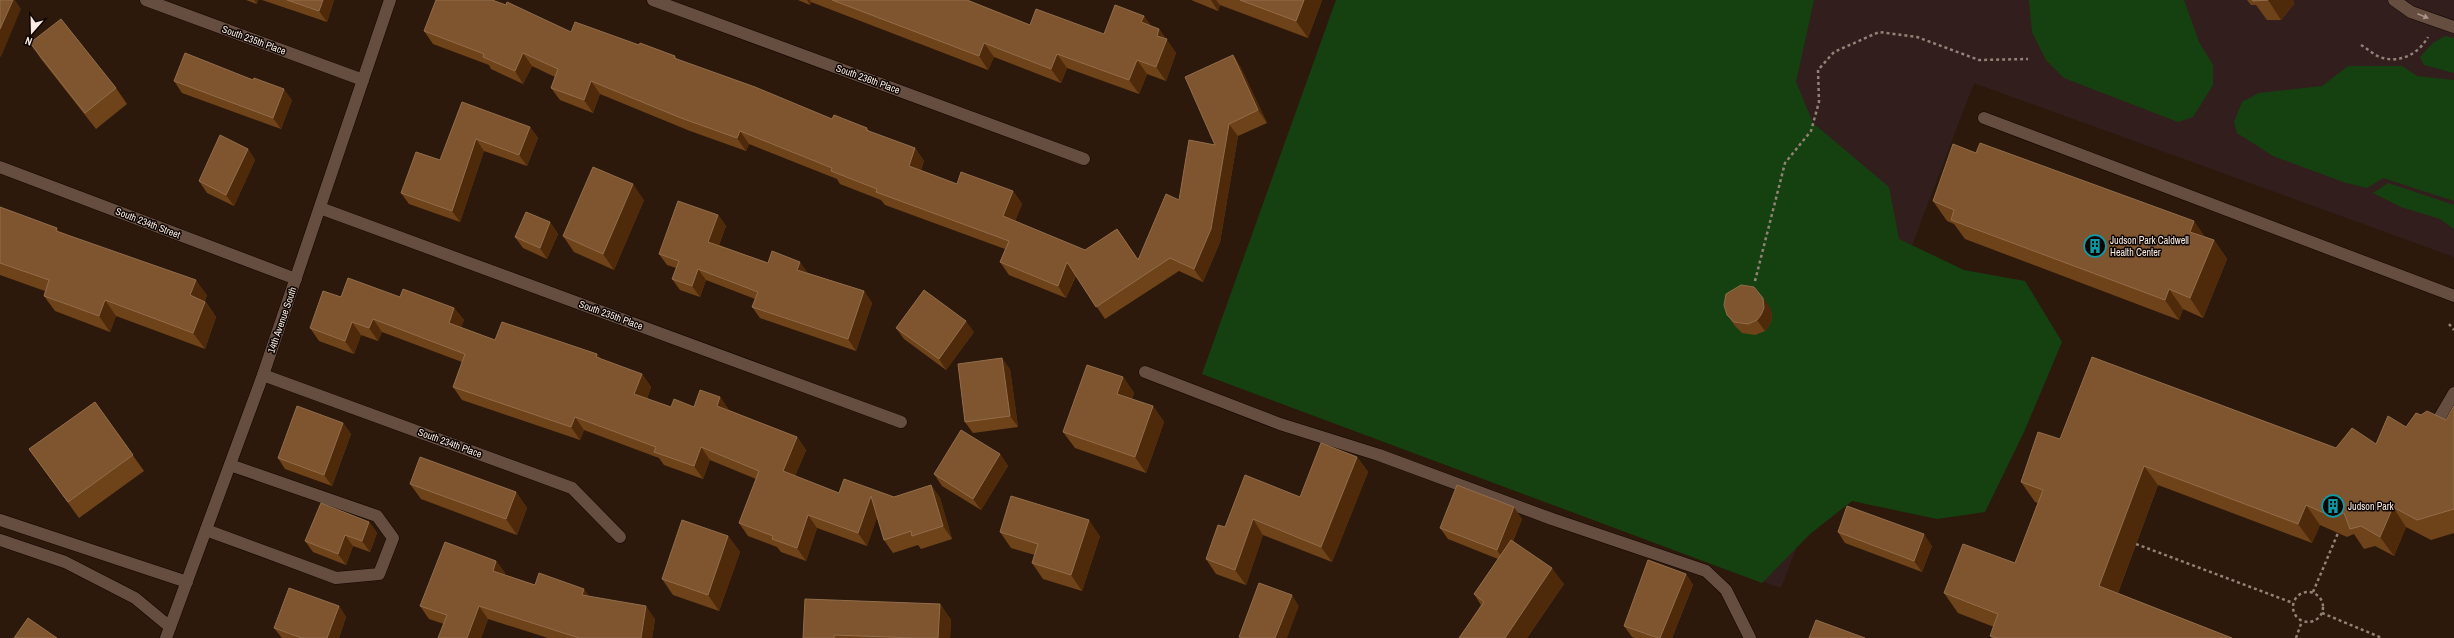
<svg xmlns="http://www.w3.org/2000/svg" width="2454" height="638" viewBox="0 0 2454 638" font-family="'Archivo Narrow',sans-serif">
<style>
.commercial{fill:#321f1d}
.green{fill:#154110}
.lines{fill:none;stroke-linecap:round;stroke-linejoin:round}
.minor-casing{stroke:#130400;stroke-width:13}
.path{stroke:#928277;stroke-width:2.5;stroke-dasharray:3 3;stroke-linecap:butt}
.minor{stroke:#654e40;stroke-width:12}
.wall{fill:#6f4319}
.shaded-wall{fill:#4e2a0b}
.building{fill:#7e552f;stroke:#926d4b}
.oneway{fill:#a8958a}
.labels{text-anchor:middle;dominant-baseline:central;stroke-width:3;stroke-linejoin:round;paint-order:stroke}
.street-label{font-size:10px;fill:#faece4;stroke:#0e0603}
.poi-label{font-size:10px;fill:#faece4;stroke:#0e0603;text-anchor:start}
</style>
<rect width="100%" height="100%" fill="#2c190c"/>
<polygon class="commercial" points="1336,0 2454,0 2454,257 1974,83 1781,588 1202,374"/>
<g class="green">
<polygon points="1336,0 1814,0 1796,82 1813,123 1889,187 1899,239 1964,270 2025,281 2062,342 2024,432 1985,512 1937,519 1852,501 1810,534 1762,583 1202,374"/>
<polygon points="2029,0 2184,0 2199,42 2213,65 2213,85 2193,117 2178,122 2064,78 2046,60 2032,32"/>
<polygon points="2445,36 2454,38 2454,73 2424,65 2420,57 2433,43"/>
<polygon points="2348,66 2402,66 2417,76 2454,80 2454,201 2383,178 2367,188 2346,183 2273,156 2237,133 2234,122 2242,102 2259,93 2322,86"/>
<polygon points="2388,183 2454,205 2454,229 2440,219 2401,207 2373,193"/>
</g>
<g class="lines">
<g class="minor-casing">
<g id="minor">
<polyline points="146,0 363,80"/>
<polyline points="653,0 1084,159"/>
<polyline points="2394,0 2411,12 2454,27"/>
<polyline points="1984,118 2454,296"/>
<polyline points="0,167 296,279"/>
<polyline points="320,208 901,422"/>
<polyline points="1145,372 1280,424 1379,455 1552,519 1706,571 1726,590 1750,638"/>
<polyline points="263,375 572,488 620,537"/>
<polyline points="2434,427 2454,393"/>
<polyline points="0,520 187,582"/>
<polyline points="206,530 336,578 379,574 393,538 377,516 230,465"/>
<polyline points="0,540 65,562 135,598 170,627"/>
<polyline points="166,638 263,375 390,0"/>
</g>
</g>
<g class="path">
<path d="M 2361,45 C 2368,49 2376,57 2383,58 C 2402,63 2419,53 2428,37"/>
<polyline points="1755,281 1785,163 1811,131 1819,102 1818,70 1834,52 1879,32 1917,37 1979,60 2028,59"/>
<polyline points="2449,324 2454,330"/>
<polyline points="2136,544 2293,603"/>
<circle cx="2308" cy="607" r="15"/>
<polyline points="2313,592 2338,533"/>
<polyline points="2322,613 2382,638"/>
<polyline points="2296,638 2302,621"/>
</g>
<use href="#minor" class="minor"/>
</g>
<g class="wall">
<polygon points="246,0 258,0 257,4"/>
<polygon points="262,0 334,0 327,22"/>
<polygon points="798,0 967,0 1030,25 1104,34 1144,16 1151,26 1159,29 1176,53 1166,81 1147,74 1139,94 1067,68 1061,83 994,57 988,70 811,2 810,5"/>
<polygon points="1191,0 1322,0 1308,38 1220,5 1218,11"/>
<polygon points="2247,0 2293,0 2294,4 2281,20 2267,20 2256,5 2251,5"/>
<polygon points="424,31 571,32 639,45 675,56 677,60 832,119 867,128 870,132 915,148 924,161 921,170 957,184 1013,191 1022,204 1015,221 1085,250 1117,229 1138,259 1179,200 1215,145 1233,55 1241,68 1267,123 1238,136 1220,242 1203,282 1179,271 1105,319 1076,276 1066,298 1009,275 1000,262 1005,249 885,205 881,200 840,184 837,179 749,144 746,151 690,131 600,94 593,113 560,100 551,88 555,77 532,66 523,84 491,69 489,65 433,44"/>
<polygon points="30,43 116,88 127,104 96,129 41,59"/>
<polygon points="174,81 292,100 281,129 182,93"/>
<polygon points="462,102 530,127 538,138 527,166 484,151 460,222 409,204 401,193 440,160"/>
<polygon points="248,149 255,160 234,206 207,193 199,181"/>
<polygon points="644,200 614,270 574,252 563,236"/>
<polygon points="1933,201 2205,237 2214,240 2227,259 2203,318 2183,309 2179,320 1965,239 1954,224 1947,221"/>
<polygon points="0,207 61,232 207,295 205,301 216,317 205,349 116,316 110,332 55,311 44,296 45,291 0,275"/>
<polygon points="718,215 726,226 719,245 768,263 808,273 864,291 872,303 856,351 760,318 752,307 755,299 706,280 700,297 680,290 672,279 676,268 667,265 659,254"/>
<polygon points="550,222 558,234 547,259 523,248 515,237"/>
<polygon points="341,297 400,297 454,308 464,320 461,327 495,340 597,354 601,359 642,374 651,387 647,399 671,407 694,407 720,397 729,410 797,437 806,450 795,476 839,493 894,497 931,485 940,498 952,539 921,549 918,545 893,553 884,540 877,517 867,546 817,528 806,561 781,552 777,547 748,536 739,523 756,479 710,460 703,479 664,465 659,458 584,430 580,440 462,400 453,387 462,362 382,332 378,341 361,335 354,354 319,341 310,328"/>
<polygon points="1771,309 1772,319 1769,326 1765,331 1755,335 1742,333 1735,326 1727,315"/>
<polygon points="896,328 974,332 946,370 904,339"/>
<polygon points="1010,369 1018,427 973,433 965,422"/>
<polygon points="1123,377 1134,393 1132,399 1153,406 1164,422 1146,473 1075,448 1063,432"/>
<polygon points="95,402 144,471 79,518 29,449"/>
<polygon points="2454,406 2454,533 2431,540 2406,527 2394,556 2375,546 2364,549 2354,534 2347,537 2320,525 2312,543 2158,485 2118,593 2232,638 1992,638 1990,636 1994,627 1958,613 1944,593 2015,563 2038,503 2035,502 2021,482 2060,439 2336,448 2376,444 2406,427 2446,420"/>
<polygon points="343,423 351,434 332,486 285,469 278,458"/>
<polygon points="1000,454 1008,466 981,510 942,486 934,474"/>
<polygon points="1357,457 1368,472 1332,562 1263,535 1246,585 1216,574 1206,559 1225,527 1300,497"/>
<polygon points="410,484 516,492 527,508 517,535 421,499"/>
<polygon points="1522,519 1513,541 1564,584 1527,638 1459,638 1481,605 1474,594 1498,559 1448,539 1440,528"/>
<polygon points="369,522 377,533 370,552 353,546 346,565 313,552 305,541"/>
<polygon points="1000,532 1100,536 1082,591 1043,579 1032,563 1035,555 1011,548"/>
<polygon points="1838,532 1932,546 1922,572 1845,543"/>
<polygon points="728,536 740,552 719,611 673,595 662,579"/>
<polygon points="496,561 505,573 505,575 535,585 590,597 655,619 652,638 548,638 488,619 481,638 438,638 444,624 429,619 420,606"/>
<polygon points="1686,574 1693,585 1672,638 1635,638 1632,637 1624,626"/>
<polygon points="940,604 951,620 950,638 803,638"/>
<polygon points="339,606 346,617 339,638 282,638 274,628"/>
</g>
<g class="shaded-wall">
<polygon points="13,0 15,0 21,9 1,57 0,56 0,29"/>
<polygon points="254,0 258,0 257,4"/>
<polygon points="323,0 334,0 327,22 319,11"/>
<polygon points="807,0 810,0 811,2 810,5"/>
<polygon points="1211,0 1216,0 1220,5 1218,11"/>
<polygon points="1304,0 1322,0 1308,38 1296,21"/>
<polygon points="2268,0 2293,0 2294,4 2281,20"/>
<polygon points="1144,16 1154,30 1141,22"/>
<polygon points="1159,29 1176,53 1166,81 1156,67 1157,36"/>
<polygon points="984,43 994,57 988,70 979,56"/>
<polygon points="523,53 532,66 523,84 515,71"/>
<polygon points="1057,54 1067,68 1061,83 1051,69"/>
<polygon points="1233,55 1241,68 1267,123 1258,110"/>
<polygon points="1137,60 1147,74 1139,94 1129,80"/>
<polygon points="591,81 600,94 593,113 584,100"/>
<polygon points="284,89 292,100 281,129 273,118"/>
<polygon points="1229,124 1238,136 1220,242 1203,282 1194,269"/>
<polygon points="530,127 538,138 527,166 519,155"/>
<polygon points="740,131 749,144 746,151 737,138"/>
<polygon points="476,139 484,151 460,222 452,211"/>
<polygon points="915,148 924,161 918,178 909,166"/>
<polygon points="248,149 255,160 234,206 226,195"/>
<polygon points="633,184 644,200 614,270 603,254"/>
<polygon points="1013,191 1022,204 1012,229 1003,216"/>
<polygon points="718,215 726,226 716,253 708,242"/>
<polygon points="2194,221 2208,241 2190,232"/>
<polygon points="550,222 558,234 547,259 540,248"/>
<polygon points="57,228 68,243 56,231"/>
<polygon points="1117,229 1126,241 1147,273 1138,260"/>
<polygon points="2214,240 2227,259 2203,318 2190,298"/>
<polygon points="800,262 808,273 805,281 797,270"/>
<polygon points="1067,262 1076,275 1066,298 1058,286"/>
<polygon points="698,269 706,280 700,297 692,286"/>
<polygon points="196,280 207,295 201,311 190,295"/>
<polygon points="2169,289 2183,309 2179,320 2165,300"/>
<polygon points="864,291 872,303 856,351 848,339"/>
<polygon points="1763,298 1771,309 1772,319 1769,326 1765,331 1757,320"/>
<polygon points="105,300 116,316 110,332 99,316"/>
<polygon points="205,302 216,317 205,349 193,333"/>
<polygon points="454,308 464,320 458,336 449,323"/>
<polygon points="373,319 382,332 378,341 369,328"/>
<polygon points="966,321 974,332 946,370 939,359"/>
<polygon points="352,322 361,335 354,354 345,341"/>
<polygon points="597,354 606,367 596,357"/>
<polygon points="1002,358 1010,369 1018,427 1010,416"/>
<polygon points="642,374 651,387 644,407 634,394"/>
<polygon points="1123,377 1134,393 1128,410 1117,394"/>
<polygon points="720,397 729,410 726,419 717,406"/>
<polygon points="1153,406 1164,422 1146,473 1135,457"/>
<polygon points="575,417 584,430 580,440 571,427"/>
<polygon points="343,423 351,434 332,486 324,475"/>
<polygon points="797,437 806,450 792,484 783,471"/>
<polygon points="701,447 710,460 703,479 694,466"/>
<polygon points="1000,454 1008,466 981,510 973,499"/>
<polygon points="1357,457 1368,472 1332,562 1321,547"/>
<polygon points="2144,466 2158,485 2113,606 2099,586"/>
<polygon points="931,485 940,498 952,539 943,526"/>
<polygon points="516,492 527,508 517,535 506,519"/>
<polygon points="871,496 880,509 867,546 858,533"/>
<polygon points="2306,505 2320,525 2312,543 2298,524"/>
<polygon points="1514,507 1522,519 1504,561 1497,550"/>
<polygon points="2393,507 2406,527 2394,556 2380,537"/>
<polygon points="808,515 817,528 806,561 797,548"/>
<polygon points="1253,519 1263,535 1246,585 1235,570"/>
<polygon points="1089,520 1100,536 1082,591 1071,575"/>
<polygon points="369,522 377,533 370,552 362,541"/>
<polygon points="1924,534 1932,546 1922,572 1914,561"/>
<polygon points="345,535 353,546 346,565 338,554"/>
<polygon points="728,536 740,552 719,611 708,595"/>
<polygon points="496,561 505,573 501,583 493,571"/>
<polygon points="1552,568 1564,584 1527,638 1505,638"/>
<polygon points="1686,574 1693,585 1672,638 1660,638"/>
<polygon points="584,589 593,601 582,595"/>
<polygon points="1292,595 1299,606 1287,638 1275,638"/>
<polygon points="940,604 951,620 950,638 938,638"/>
<polygon points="339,606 346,617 339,638 327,638"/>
<polygon points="479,606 488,619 481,638 467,638"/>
<polygon points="646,606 655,619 652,638 641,638"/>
</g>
<g class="building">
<polygon points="0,0 13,0 0,29"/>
<polygon points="287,0 323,0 319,11"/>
<polygon points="436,0 492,0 506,5 507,2 571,32 575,22 639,45 640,43 675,56 674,58 755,87 832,119 834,115 867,128 866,130 915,148 909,166 957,184 961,172 1013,191 1003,216 1085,250 1117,229 1138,260 1166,194 1179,200 1189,140 1215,145 1185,77 1233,55 1258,110 1229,124 1211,229 1194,269 1170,258 1096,307 1067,262 1058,286 1000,262 1009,241 876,192 877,189 831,171 832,168 740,131 737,138 681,118 591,81 584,100 551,88 558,69 523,53 515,71 483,57 484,54 424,31"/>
<polygon points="832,0 967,0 1030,25 1036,9 1104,34 1115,5 1144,16 1141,22 1159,29 1157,36 1167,39 1156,67 1137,60 1129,80 1057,54 1051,69 984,43 979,56"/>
<polygon points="1240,0 1304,0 1296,21"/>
<polygon points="2252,0 2268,0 2253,1"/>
<polygon points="61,19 116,88 85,113 30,43"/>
<polygon points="185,53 253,80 254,78 284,89 273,118 174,81"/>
<polygon points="462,102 530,127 519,155 476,139 452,211 401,193 416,152 440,160"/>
<polygon points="220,135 248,149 226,195 199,181"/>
<polygon points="1980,143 2194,221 2190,232 2214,240 2190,298 2169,289 2165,300 1951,220 1954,210 1933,201 1953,144 1976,153"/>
<polygon points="593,167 633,184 603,254 563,236"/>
<polygon points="678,201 718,215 708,242 768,263 772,251 800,262 797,270 864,291 848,339 752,307 758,292 698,269 692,286 672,279 679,261 659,254"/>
<polygon points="0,207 57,228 56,231 196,280 190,295 205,302 193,333 105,300 99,316 44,296 49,280 0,263"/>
<polygon points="526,212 550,222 540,248 515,237"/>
<polygon points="348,278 400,297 403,289 454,308 449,323 495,340 502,322 597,354 596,357 642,374 634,394 671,407 674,399 694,407 700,390 720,397 717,406 797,437 783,471 839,493 844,479 894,497 931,485 943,526 912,536 911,531 884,540 871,496 858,533 808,515 797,548 772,539 773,536 739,523 759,471 701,447 694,466 654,452 656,447 575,417 571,427 453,387 465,354 373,319 369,328 352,322 345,341 310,328 323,291 341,297"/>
<polygon points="1741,285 1754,287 1763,298 1764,308 1761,315 1757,320 1748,324 1734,322 1727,315 1724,305 1726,294"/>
<polygon points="924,290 966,321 939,359 896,328"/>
<polygon points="2092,357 2336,448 2352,428 2376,444 2388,416 2406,427 2416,413 2421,415 2427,411 2446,420 2454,406 2454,509 2417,520 2393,507 2380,537 2361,526 2350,529 2344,513 2333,517 2306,505 2298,524 2144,466 2099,586 2232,638 1997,638 1990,636 1998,614 1944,593 1963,544 2015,563 2043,490 2021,482 2038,432 2060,439"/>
<polygon points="1002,358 1010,416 965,422 958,364"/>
<polygon points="1087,365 1123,377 1117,394 1153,406 1135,457 1063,432"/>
<polygon points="95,402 133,455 68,502 29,449"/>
<polygon points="297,406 343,423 324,475 278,458"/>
<polygon points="961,430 1000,454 973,499 934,474"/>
<polygon points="1321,443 1357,457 1321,547 1253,519 1235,570 1206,559 1218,525 1225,527 1245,475 1300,497"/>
<polygon points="420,457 516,492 506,519 410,484"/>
<polygon points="1457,485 1514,507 1497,550 1440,528"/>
<polygon points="1011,496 1089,520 1071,575 1032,563 1038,544 1000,532"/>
<polygon points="321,503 369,522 362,541 345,535 338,554 305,541"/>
<polygon points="1847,506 1924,534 1914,561 1838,532"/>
<polygon points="682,520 728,536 708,595 662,579"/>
<polygon points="1511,540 1552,568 1505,638 1459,638 1484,602 1474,594"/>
<polygon points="445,542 496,561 493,571 535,585 539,573 584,589 582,595 646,606 641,638 579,638 479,606 467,638 438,638 447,615 420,606"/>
<polygon points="1648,560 1686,574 1660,638 1658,638 1624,626"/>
<polygon points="1259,583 1292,595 1275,638 1243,638 1239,637"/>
<polygon points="289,588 339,606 327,638 302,638 274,628"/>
<polygon points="805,599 940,604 938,638 915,638 834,635 834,638 803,638"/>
<polygon points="28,618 57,638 14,638"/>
<polygon points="1816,620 1865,638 1809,638"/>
</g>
<defs><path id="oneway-solid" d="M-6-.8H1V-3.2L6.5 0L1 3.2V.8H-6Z"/></defs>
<use class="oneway" href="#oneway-solid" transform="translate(2423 16) rotate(22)"/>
<defs>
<g id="building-ring" transform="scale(1.15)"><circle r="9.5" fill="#0e0603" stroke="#0f9aa8" stroke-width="1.5"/><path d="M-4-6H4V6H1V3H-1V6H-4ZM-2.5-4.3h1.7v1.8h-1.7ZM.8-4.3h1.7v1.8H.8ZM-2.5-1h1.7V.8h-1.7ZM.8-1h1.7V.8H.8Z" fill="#0f9aa8"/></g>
</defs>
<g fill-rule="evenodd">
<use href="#building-ring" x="2095" y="246"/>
<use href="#building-ring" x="2333" y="506"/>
</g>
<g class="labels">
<g class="street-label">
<text transform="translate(254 40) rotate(20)">South 235th Place</text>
<text transform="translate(868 79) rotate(20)">South 236th Place</text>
<text transform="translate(148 223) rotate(21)">South 234th Street</text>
<text transform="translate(611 315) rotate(20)">South 235th Place</text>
<text transform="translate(282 320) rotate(-71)">14th Avenue South</text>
<text transform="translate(450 443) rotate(20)">South 234th Place</text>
</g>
<g class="poi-label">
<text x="2110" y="240">Judson Park Caldwell<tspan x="2110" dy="12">Health Center</tspan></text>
<text x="2348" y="506">Judson Park</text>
</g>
</g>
<g transform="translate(32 32) rotate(200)" stroke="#0e0603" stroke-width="3" paint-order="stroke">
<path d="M0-3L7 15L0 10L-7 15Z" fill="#faece4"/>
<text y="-6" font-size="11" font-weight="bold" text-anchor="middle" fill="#faece4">N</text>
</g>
</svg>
